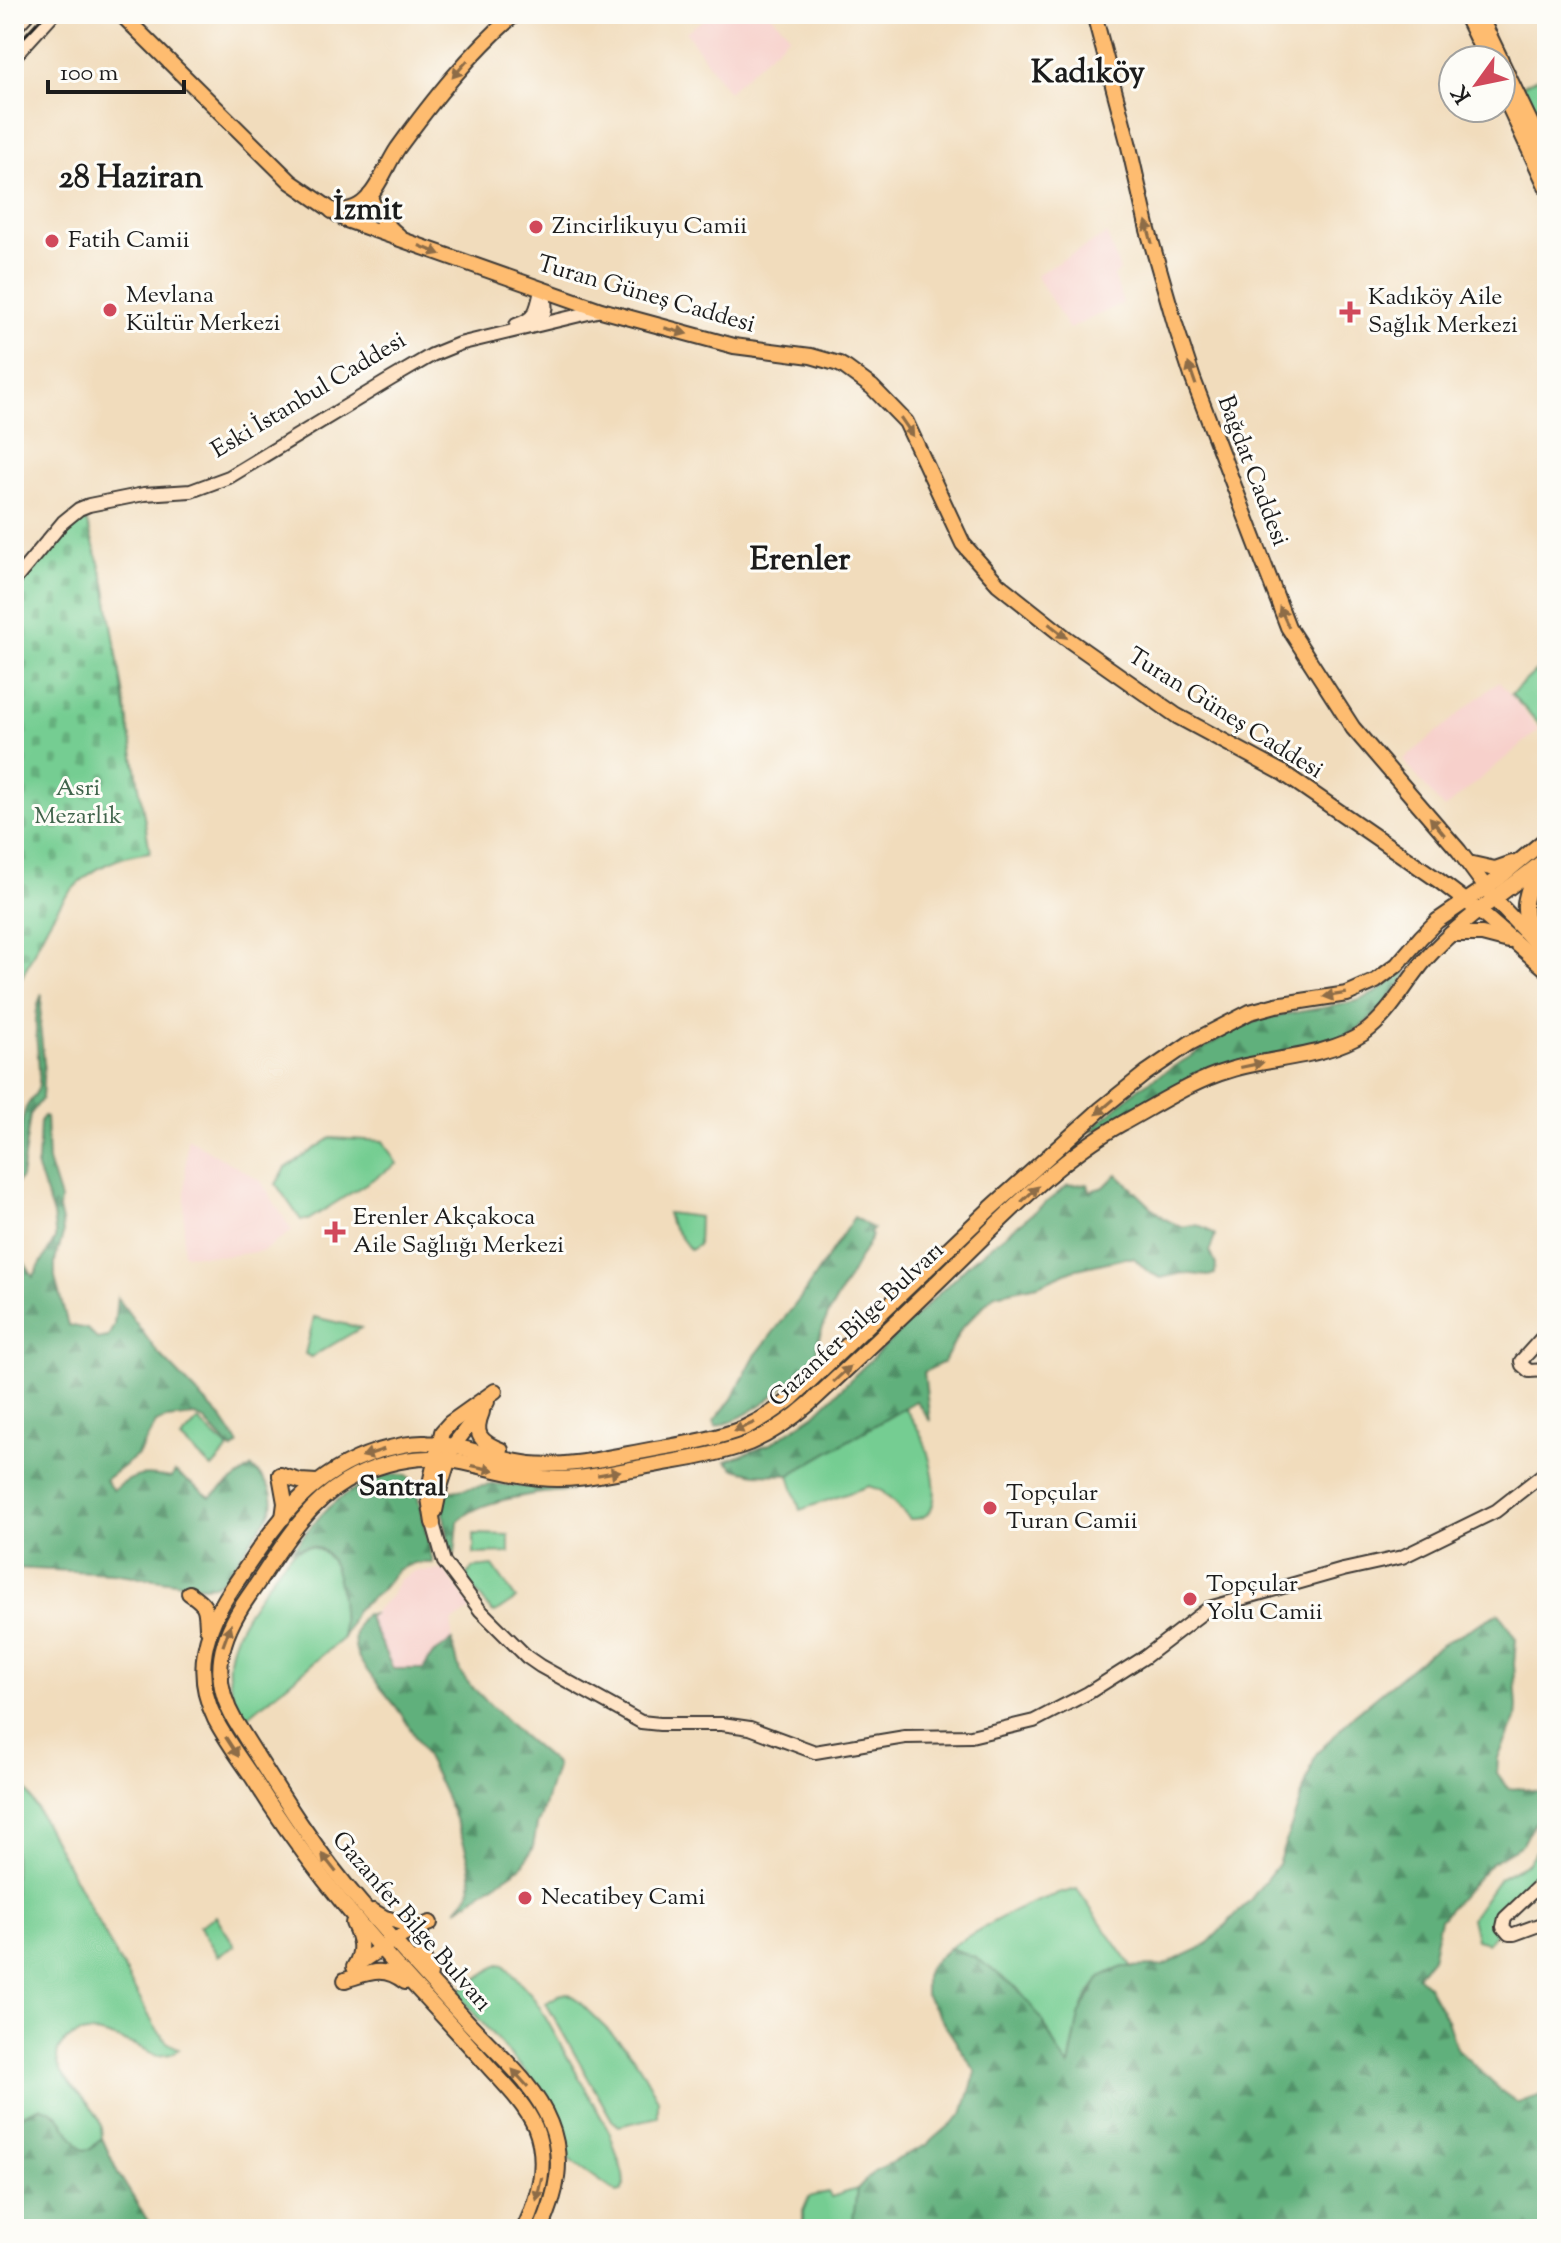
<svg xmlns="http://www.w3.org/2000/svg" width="1561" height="2243" viewBox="0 0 1561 2243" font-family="'Sorts Mill Goudy',serif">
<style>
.built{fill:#f7d0cb}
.green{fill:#75cd92;stroke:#487457;stroke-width:2}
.forest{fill:url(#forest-firs);stroke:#3e664c;stroke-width:2}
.cemetery{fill:url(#cemetery-stones);stroke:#487457;stroke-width:2}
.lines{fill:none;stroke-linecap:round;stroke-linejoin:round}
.secondary-casing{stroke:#3c3934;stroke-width:16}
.primary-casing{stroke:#3c3934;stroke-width:18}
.secondary{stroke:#ffe4c6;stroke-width:12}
.primary{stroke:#febc70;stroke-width:14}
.tram{stroke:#1c1c1c;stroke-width:2}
.oneway{fill:#8d6c46}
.poi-dot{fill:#d1495b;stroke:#fdfcf7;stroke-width:3}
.labels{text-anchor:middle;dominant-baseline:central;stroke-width:6;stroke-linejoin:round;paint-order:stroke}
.poi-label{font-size:24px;fill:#1c1c1c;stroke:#fdfcf7;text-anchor:start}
.street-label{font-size:24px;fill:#1c1c1c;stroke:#fdfcf7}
.park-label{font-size:24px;fill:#40634b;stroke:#fdfcf7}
.quarter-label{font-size:28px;font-weight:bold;fill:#1c1c1c;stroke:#fdfcf7}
.district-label{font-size:32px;font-weight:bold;fill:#1c1c1c;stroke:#fdfcf7}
</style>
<defs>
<pattern id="forest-firs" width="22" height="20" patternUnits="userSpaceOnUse" patternTransform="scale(2)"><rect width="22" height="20" fill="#60b07c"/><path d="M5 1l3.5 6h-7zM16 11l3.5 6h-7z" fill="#4e8e65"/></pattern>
<pattern id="cemetery-stones" width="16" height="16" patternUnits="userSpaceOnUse" patternTransform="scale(2)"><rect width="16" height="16" fill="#75cd92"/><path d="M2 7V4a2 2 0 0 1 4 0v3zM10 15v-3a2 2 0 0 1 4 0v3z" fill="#65af7d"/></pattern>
</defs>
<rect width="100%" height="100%" fill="#fdfcf7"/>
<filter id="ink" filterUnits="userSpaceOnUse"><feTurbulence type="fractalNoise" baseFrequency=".0125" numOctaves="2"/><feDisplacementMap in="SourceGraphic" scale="16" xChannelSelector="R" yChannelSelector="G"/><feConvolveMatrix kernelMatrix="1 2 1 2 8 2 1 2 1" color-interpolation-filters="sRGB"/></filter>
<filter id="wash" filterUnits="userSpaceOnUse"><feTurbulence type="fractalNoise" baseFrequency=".006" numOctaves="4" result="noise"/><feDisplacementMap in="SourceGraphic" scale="32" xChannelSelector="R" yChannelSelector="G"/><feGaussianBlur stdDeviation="1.8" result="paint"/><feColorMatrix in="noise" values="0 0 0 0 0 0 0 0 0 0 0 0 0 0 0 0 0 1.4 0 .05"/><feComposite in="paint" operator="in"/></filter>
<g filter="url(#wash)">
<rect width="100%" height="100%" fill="#f1dcbc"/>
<g class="built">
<polygon points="711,14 771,14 790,35 728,92 686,32"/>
<polygon points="1107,234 1120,271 1114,276 1123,303 1069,329 1036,275"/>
<polygon points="1499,681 1539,730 1444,809 1403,760"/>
<polygon points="187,1138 261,1181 292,1231 263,1251 226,1256 183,1254"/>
<polygon points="444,1570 472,1609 452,1622 452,1641 433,1654 423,1669 392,1669 368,1617 391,1596 399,1580 415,1571"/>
</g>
<g class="green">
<polygon points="1547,73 1547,135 1545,136 1521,86"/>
<polygon points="1537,670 1547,681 1547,720 1541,726 1511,694"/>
<polygon points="331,1138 383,1141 397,1164 308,1220 301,1220 276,1184 286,1168"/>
<polygon points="667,1213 699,1217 698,1245 690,1250 670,1223"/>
<polygon points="314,1317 361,1328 311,1357 305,1354"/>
<path d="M 905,1408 C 911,1418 919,1429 924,1441 C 931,1461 950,1522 910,1519 L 882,1491 L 869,1486 L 800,1510 L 789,1475 Z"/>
<polygon points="198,1421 229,1449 212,1468 181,1439"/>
<polygon points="474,1534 509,1535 509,1553 474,1554"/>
<path d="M 308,1546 C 347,1553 342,1608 343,1638 L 245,1719 C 211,1665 235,1628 268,1583 C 281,1566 287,1552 308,1546 Z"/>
<polygon points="493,1566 516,1599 495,1613 492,1612 470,1584 466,1575 473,1568"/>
<path d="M 14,1767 L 155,2027 L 167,2042 L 179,2049 L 171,2054 L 157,2056 C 145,2048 101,2031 87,2033 C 77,2034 66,2038 60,2047 C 45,2071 92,2099 99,2120 C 102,2125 101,2133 102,2138 L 91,2149 L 84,2150 L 77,2144 L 55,2113 L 14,2125 Z"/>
<path d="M 1547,1837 C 1547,1844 1549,1855 1546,1862 C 1542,1877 1527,1885 1517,1896 C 1503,1911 1500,1930 1487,1943 L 1476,1940 L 1471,1918 L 1499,1878 L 1527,1863 Z"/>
<path d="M 1077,1889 L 1132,1967 C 1082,1967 1076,2031 1069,2068 L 1059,2054 L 1042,2019 L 975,1957 L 949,1948 C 992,1921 1027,1901 1077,1889 Z"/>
<polygon points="216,1916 235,1946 218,1956 199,1926"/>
<polygon points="499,1964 504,1965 530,1993 539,2006 610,2133 623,2174 624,2185 621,2192 617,2193 565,2156 558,2126 546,2099 529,2076 456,1993"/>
<polygon points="567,1993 573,1996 625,2047 639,2065 658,2099 658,2117 619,2126 612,2120 546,2003 559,1995"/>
<polygon points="857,2189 853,2229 803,2229 803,2211 809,2197 828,2192 831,2197"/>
</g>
<g class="forest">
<polygon points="1406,971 1406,977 1380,1010 1359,1029 1340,1040 1229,1067 1115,1125 1090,1131 1138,1088 1241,1026 1265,1018 1344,1004 1360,1000 1377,992"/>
<path d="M 42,994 L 40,1026 L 44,1063 L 42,1099 L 30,1115 L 21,1178 L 14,1186 C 14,1176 16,1170 18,1161 C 21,1144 19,1127 25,1110 C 29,1100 38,1095 39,1083 C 41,1055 29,1020 42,994 Z"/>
<path d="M 44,1116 L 46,1117 L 48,1161 L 60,1199 L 59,1209 L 62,1222 L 63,1235 L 55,1261 L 55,1278 L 68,1325 L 87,1329 L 97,1339 L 108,1337 L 114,1325 L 117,1297 L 158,1353 L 222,1419 L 239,1444 L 232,1450 L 204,1420 L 195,1416 L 166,1419 L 156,1423 L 138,1455 L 105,1480 L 113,1490 C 136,1473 143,1473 171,1478 L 175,1472 L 210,1497 L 252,1467 C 267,1482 279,1494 269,1515 L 225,1578 L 214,1585 L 203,1586 L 112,1573 L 14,1568 L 14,1245 L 33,1277 L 55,1239 L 55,1232 L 53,1215 L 36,1166 L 38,1163 L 40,1121 Z"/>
<path d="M 1117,1174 L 1163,1218 L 1181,1227 C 1196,1224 1203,1224 1215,1235 L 1210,1251 L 1216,1265 L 1215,1274 L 1208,1276 L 1183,1273 L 1161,1278 L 1148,1272 L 1134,1258 L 1125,1258 L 1073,1270 L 1038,1285 L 995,1294 L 961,1329 L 944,1362 L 924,1372 L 930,1421 L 916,1401 L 789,1475 L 755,1474 L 735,1469 L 726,1461 L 770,1444 L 815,1414 L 971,1262 L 1068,1185 L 1088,1184 L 1090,1191 L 1104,1187 Z"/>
<path d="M 854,1217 L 873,1229 L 870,1234 L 872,1236 L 828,1315 L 817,1343 L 817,1351 L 813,1358 C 786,1388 755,1415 716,1427 L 714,1421 L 732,1399 L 754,1357 L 801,1297 Z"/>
<path d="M 390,1474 L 407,1475 L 415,1484 L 433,1563 L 414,1563 L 397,1570 L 380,1591 L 356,1610 L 343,1638 C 342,1614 344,1550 311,1546 C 305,1546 299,1548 292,1550 C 323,1509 340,1491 390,1474 Z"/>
<path d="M 496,1484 L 572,1491 C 544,1492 476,1499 458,1522 L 455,1554 L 451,1554 L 444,1516 L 445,1492 Z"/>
<polygon points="1499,1613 1516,1639 1514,1664 1517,1707 1516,1719 1498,1758 1497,1773 1509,1789 1521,1788 1540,1792 1537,1818 1523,1844 1491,1863 1440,1919 1432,1958 1417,1976 1428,1986 1447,2020 1456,2048 1500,2090 1518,2103 1547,2093 1547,2159 1545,2162 1547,2163 1547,2229 852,2228 857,2189 874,2171 927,2145 963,2114 976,2072 925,1995 925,1976 929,1966 949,1948 975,1957 1017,1988 1042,2019 1059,2054 1069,2067 1079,2015 1100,1977 1123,1967 1162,1966 1205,1946 1250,1900 1278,1864 1316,1754 1354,1715 1429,1653 1449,1640"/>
<path d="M 365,1614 L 372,1614 L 368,1617 L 393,1669 L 423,1669 L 433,1654 L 452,1641 L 460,1672 L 471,1686 L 521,1735 L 554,1763 L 556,1767 L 541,1816 L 537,1825 L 533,1847 L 523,1865 L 456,1910 C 461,1904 468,1898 470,1890 C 481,1857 421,1743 401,1714 C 390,1696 364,1672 357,1654 C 352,1640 354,1625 365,1614 Z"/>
<path d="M 41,2107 C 61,2109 70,2138 84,2150 L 91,2149 L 102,2138 L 118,2173 L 153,2229 L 14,2229 L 14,2125 L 22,2115 Z"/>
</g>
<path class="cemetery" d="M 85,516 L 105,583 L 150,852 C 63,863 49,925 14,993 L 14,635 L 18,625 L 14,621 L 14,585 C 36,560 56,534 85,516 Z"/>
</g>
<g filter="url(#ink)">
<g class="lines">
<g class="secondary-casing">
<g id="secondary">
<polyline points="14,29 28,14"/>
<polyline points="14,57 53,14"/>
<path d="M 516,325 C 536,319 537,309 541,290"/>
<path d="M 530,327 C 546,316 550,308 541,290"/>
<polyline points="14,581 63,522 79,509 89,505 144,494 191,491 229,477 391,379 432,355 459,344 601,310"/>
<polyline points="1547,1332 1521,1361 1522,1365 1529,1371 1547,1370"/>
<polyline points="433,1523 444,1562 480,1610 527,1657 540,1666 641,1722 660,1724 722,1724 750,1728 815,1752 905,1737 971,1736 1034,1721 1088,1693 1145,1657 1209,1608 1343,1570 1402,1557 1496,1511 1547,1471"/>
<polyline points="1547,1878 1505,1918 1503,1927 1509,1934 1514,1934 1547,1922"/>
</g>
</g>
<g class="primary-casing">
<g id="primary">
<polyline points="121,14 291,182 346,220 601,310 734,346 811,356 839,364 846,368 872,387 906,422 963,544 998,584 1066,638 1177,716 1283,773 1438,880 1480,912 1547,970"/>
<polyline points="1094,14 1128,142 1148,230 1175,324 1193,379 1288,627 1353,728 1459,851 1495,900 1547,955"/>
<polyline points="1465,14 1487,60"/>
<polyline points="1479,14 1501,60"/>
<polyline points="1501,61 1547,157"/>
<polyline points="1501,89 1547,188"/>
<path d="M 370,195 C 373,211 387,226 399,236"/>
<path d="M 332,211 C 345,211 356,210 366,200 C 380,186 387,164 398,148 C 433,100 470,53 515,14"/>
<polyline points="1468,863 1495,869 1512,863"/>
<polyline points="1451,934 1482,934 1509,941"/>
<path d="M 1532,934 C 1519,909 1526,895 1535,870"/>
<path d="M 482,1412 C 473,1434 480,1442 501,1450"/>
<polyline points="280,1475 285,1503 283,1518"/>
<polyline points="280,1475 300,1481 317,1482"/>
<polyline points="435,1511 440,1487 453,1446 487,1402"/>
<polyline points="433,1523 428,1492 442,1432 450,1423 495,1391"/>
<path d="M 189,1593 C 207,1605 206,1607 207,1628"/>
<polyline points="373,1911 385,1918 418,1927"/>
<path d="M 353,1923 C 361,1939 364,1952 354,1967"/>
<polyline points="421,1932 422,1955 430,1974"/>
<path d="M 356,1965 C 380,1949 403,1932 430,1923"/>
<path d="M 345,1980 C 369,1973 383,1965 405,1982"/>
<path d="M 524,2229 C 539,2196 549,2162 535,2127 C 525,2104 505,2085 488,2066 C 463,2038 438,2011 412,1983 C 353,1919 299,1852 253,1778 C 240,1759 226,1740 215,1719 C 192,1672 205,1628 233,1587 C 274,1527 305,1474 378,1451 C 394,1447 410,1442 427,1443 C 462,1444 495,1460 530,1464 C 572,1468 614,1456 655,1449 C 685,1444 716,1439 744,1428 C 761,1420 777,1410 792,1398 L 991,1208 L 1101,1109 L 1146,1073 L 1190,1043 L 1250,1012 L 1276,1005 L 1347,994 L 1376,981 L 1397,965 L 1421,937 L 1437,921 L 1498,879 L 1547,838"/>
<path d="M 541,2229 C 557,2194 565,2160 550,2123 C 534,2082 495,2052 466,2020 C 430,1981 394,1942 360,1902 C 312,1847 274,1783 235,1721 C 209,1676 220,1637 248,1597 C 276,1557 302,1507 345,1482 C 370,1467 404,1457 433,1458 C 469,1460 504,1475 540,1478 C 574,1482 609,1473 643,1467 C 678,1460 716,1456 749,1443 C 772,1433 792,1419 810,1403 C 862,1355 913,1306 964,1256 C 1012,1209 1062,1157 1121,1124 C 1156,1105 1192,1081 1230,1070 C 1273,1057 1325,1058 1364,1033 C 1391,1014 1405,983 1426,959 C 1460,920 1507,891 1547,858"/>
</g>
</g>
<use href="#secondary" class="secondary"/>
<use href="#primary" class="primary"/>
<polyline class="tram" points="14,48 46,14"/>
</g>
<defs><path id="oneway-solid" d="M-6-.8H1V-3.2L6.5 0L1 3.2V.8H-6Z" transform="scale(2)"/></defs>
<g class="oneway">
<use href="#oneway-solid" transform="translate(460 69) rotate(131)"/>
<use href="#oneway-solid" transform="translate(1149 232) rotate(-105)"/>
<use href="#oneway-solid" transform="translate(430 250) rotate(22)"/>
<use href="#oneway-solid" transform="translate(676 331) rotate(15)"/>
<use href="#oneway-solid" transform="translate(1192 374) rotate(-109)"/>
<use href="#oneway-solid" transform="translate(907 427) rotate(56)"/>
<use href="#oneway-solid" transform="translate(1284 617) rotate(-114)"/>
<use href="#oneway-solid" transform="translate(1058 631) rotate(38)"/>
<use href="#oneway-solid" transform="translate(1437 826) rotate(-130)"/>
<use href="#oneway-solid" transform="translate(1335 995) rotate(171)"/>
<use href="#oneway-solid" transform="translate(1252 1065) rotate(-12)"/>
<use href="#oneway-solid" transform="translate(1105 1107) rotate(139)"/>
<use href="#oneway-solid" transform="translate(1030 1194) rotate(-43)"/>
<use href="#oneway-solid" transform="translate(842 1374) rotate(-43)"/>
<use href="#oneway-solid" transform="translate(744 1427) rotate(157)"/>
<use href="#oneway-solid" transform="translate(373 1453) rotate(162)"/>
<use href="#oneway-solid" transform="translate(483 1468) rotate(12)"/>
<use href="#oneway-solid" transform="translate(609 1473) rotate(-10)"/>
<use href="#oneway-solid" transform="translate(227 1635) rotate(-70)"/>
<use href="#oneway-solid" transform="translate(232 1747) rotate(57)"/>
<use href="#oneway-solid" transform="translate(329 1863) rotate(-128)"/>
<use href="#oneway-solid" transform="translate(520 2078) rotate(-132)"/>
<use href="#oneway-solid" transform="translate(539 2189) rotate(103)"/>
</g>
</g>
<g class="poi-dot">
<circle cx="536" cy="227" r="8"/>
<circle cx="52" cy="241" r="8"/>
<circle cx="110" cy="310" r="8"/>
<path d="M1346 300h8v8h8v8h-8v8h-8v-8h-8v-8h8z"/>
<path d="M331 1220h8v8h8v8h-8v8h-8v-8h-8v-8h8z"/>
<circle cx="990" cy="1508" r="8"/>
<circle cx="1190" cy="1599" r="8"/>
<circle cx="525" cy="1898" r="8"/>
</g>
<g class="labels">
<g class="poi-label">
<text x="552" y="227">Zincirlikuyu Camii</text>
<text x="68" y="241">Fatih Camii</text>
<text x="126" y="296">Mevlana<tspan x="126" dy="28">Kültür Merkezi</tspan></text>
<text x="1368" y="298">Kadıköy Aile<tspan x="1368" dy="28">Sağlık Merkezi</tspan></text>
<text x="353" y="1218">Erenler Akçakoca<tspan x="353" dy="28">Aile Sağlıığı Merkezi</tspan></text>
<text x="1006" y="1494">Topçular<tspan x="1006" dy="28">Turan Camii</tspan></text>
<text x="1206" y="1585">Topçular<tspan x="1206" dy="28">Yolu Camii</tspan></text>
<text x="541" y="1898">Necatibey Cami</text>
</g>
<g class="street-label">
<text transform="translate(646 295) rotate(16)">Turan Güneş Caddesi</text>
<text transform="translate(309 396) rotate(-31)">Eski İstanbul Caddesi</text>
<text transform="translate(1252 471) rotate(69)">Bağdat Caddesi</text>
<text transform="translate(1225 714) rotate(32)">Turan Güneş Caddesi</text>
<text transform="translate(857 1325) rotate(-43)">Gazanfer Bilge Bulvarı</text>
<text transform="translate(411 1922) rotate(49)">Gazanfer Bilge Bulvarı</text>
</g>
<g class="park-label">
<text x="78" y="789">Asri<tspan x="78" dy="28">Mezarlık</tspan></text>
</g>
<g class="quarter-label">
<text x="402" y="1488">Santral</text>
</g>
<g class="district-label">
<text x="1088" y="74">Kadıköy</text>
<text x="131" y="179">28 Haziran</text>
<text x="368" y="211">İzmit</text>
<text x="800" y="561">Erenler</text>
</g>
</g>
<rect width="1561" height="2243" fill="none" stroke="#fdfcf7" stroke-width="48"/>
<g transform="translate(1477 84) rotate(237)"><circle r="38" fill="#fdfcf7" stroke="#a3a29f" stroke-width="2"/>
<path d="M0-6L14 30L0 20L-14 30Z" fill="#d1495b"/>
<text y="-12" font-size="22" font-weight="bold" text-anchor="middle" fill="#1c1c1c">K</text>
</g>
<path d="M48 80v12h136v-12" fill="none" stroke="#1c1c1c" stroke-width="4"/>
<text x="60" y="80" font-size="24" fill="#1c1c1c" stroke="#fdfcf7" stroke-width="6" paint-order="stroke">100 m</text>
</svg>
